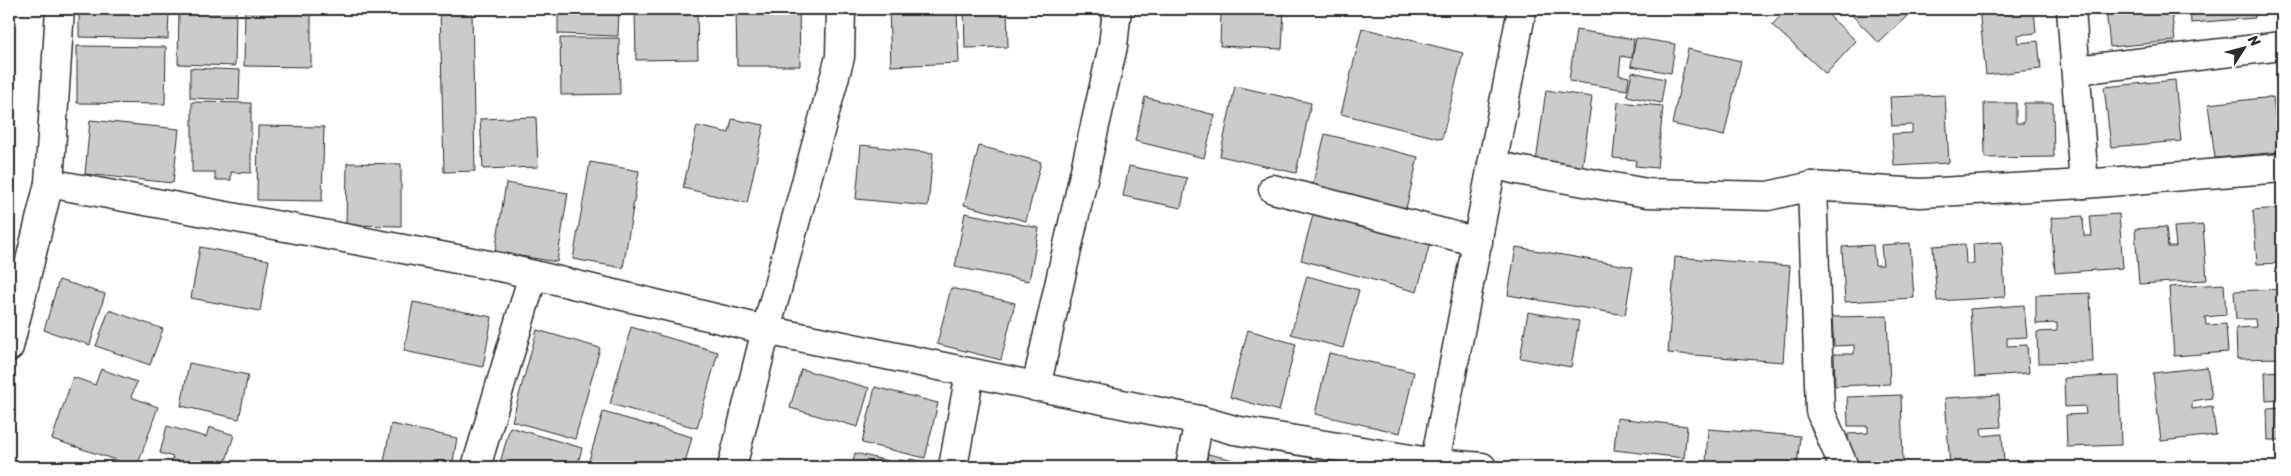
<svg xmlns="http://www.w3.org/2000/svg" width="2291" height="476" viewBox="0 0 2291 476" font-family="Sriracha,sans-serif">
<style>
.building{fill:#cbcbcb;stroke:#2b2b2b}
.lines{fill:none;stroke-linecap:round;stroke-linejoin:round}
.minor-casing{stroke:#2b2b2b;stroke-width:31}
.minor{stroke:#fff;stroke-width:28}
</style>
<rect width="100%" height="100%" fill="#fff"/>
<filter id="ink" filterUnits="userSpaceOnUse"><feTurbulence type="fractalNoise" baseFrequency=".02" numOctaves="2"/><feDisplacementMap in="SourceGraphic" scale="10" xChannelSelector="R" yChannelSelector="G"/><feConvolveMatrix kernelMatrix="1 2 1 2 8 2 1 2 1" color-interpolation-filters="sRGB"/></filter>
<g filter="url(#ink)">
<g class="building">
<polygon points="79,9 169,9 168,39 79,37"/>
<polygon points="179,9 236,9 235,66 178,64"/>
<polygon points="245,9 311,9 311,67 244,66"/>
<polygon points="440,9 472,9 475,171 444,172"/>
<polygon points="558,9 619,9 618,36 558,34"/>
<polygon points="635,9 697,9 698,59 636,60"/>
<polygon points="736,9 799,9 800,66 737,66"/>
<polygon points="889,9 957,9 959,63 891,66"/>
<polygon points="964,9 1007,9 1008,47 965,48"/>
<polygon points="1221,9 1284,9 1282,49 1220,46"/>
<polygon points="1787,9 1822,9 1856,41 1826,74 1772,25"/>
<polygon points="1846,9 1900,9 1907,16 1879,43"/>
<polygon points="1979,9 2034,9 2036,33 2017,35 2018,43 2038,41 2041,69 1986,75"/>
<polygon points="2106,9 2171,9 2175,41 2110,47"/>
<polygon points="2190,9 2254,9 2255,18 2191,23"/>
<polygon points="2276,9 2282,9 2282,36 2278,37"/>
<polygon points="1362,28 1463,53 1442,139 1341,114"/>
<polygon points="1576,30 1634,39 1632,58 1621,56 1619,75 1629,77 1627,90 1569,81"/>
<polygon points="560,38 619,38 620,94 561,95"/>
<polygon points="1636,38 1675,44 1671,73 1631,66"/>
<polygon points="77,46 166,47 165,104 77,103"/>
<polygon points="1688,49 1741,61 1724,136 1672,124"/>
<polygon points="190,68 240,70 239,100 190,98"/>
<polygon points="1632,72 1665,79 1661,103 1627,96"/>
<polygon points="2175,80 2181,141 2111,147 2104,87"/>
<polygon points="1235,86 1311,103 1296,173 1220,156"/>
<polygon points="1546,90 1592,97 1582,169 1536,162"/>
<polygon points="1945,95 1949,163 1894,166 1892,134 1912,133 1912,125 1892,126 1890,97"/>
<polygon points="1145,97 1215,115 1204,158 1135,141"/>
<polygon points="2273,97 2279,152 2215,158 2208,104"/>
<polygon points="192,102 251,103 251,173 231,172 231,180 215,180 215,172 192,172"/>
<polygon points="1618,102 1663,106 1657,168 1635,166 1636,160 1613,158"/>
<polygon points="1984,103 2016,103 2016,123 2024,123 2024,103 2053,103 2054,157 1985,158"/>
<polygon points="536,117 538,167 483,169 480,119"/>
<polygon points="732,119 764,125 747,203 683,188 697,126 729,133"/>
<polygon points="90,120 179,129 173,183 85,174"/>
<polygon points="258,126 324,127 322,201 257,200"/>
<polygon points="1325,134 1418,157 1405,213 1311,191"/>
<polygon points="861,145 933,153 928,206 856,199"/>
<polygon points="979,146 1041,162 1026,221 964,205"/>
<polygon points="590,162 639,171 623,268 573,259"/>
<polygon points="347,163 401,164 401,226 346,225"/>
<polygon points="1129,166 1187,178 1181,208 1123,196"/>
<polygon points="506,183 568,193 557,262 495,252"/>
<polygon points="2282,208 2282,263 2257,264 2253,210"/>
<polygon points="1314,211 1430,243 1417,292 1301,260"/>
<polygon points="965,213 1039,228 1029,281 955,267"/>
<polygon points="2119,214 2123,268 2055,273 2051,218 2083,216 2084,236 2092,236 2090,216"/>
<polygon points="2203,225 2207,280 2139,284 2135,229 2166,227 2168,247 2176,247 2174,227"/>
<polygon points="2002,242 2005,297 1937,301 1933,246 1965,244 1966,264 1974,264 1973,244"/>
<polygon points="1910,243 1914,298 1845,302 1842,247 1873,245 1875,265 1883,265 1881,245"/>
<polygon points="200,247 269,260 260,311 191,298"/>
<polygon points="1516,247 1633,267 1625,315 1508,295"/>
<polygon points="1675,257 1790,266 1783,362 1668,353"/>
<polygon points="1307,276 1359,290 1343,348 1291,334"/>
<polygon points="59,280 105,294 90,345 44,330"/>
<polygon points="2224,284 2226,315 2205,317 2206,325 2226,324 2228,352 2174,356 2169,287"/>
<polygon points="951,288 1015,303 1001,360 937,344"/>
<polygon points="2282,289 2282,358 2237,359 2236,328 2256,327 2255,319 2236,319 2234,291"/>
<polygon points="2090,293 2093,362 2038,363 2037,332 2057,331 2057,323 2036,324 2036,295"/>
<polygon points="413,302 492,317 483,367 404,351"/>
<polygon points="2024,305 2027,337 2007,338 2007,346 2027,345 2029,373 1975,377 1970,309"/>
<polygon points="109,310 163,329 150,365 96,346"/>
<polygon points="1528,312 1579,321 1571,367 1520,358"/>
<polygon points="1887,316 1890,384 1835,386 1834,354 1854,354 1854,345 1834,346 1832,317"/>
<polygon points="631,327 718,352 697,428 610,404"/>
<polygon points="537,330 600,348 575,439 512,421"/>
<polygon points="1248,330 1296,344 1279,411 1230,397"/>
<polygon points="1329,353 1414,372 1400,433 1315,414"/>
<polygon points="189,363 248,375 239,419 181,406"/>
<polygon points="2207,367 2212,398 2192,401 2192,409 2212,406 2216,435 2161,441 2153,373"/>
<polygon points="101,369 137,382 131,397 158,407 137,467 52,439 73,377 95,385"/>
<polygon points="801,369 869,388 858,427 790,408"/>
<polygon points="2282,371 2282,400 2266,401 2265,372"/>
<polygon points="2119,376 2121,445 2067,447 2066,415 2086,414 2085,406 2065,407 2064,378"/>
<polygon points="875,387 938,403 925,458 862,443"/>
<polygon points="1901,395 1903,464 1849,466 1848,434 1868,433 1868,426 1848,426 1847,397"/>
<polygon points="1999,395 2001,427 1981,428 1982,436 2002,434 2004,463 1950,467 1945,398"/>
<polygon points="2282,408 2282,440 2268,440 2267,409"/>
<polygon points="603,412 692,437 684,467 587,467"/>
<polygon points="1617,418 1687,426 1684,458 1614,450"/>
<polygon points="391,424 457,438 452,467 383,467"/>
<polygon points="167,426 206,437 209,427 234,435 224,467 170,467 173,457 160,453"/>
<polygon points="510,427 582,448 577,467 499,467"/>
<polygon points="1708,429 1800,436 1797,467 1758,467 1706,463"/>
<polygon points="855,453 888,461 887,467 852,467"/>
<polygon points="1208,454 1265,467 1205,467"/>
<polygon points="910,459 925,462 925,465 934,467 897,467 899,460 909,462"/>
</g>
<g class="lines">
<g class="minor-casing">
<g id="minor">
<polyline points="2071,9 2084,184"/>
<polyline points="2076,70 2282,46"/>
<polyline points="1492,164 1517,170 1647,193 1768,196 1812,186 1920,193 2084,184 2282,168"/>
<polyline points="49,183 505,268 766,330 1199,420 1234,430 1435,463 1482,467"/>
<polyline points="1812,186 1820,411 1844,467"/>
<polyline points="1273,189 1478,242"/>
<polyline points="9,347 49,183 60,9"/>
<polyline points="1036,387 1113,46 1117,9"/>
<polyline points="476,467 533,275"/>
<polyline points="732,467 766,330 840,57 841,9"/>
<polyline points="953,467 970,373"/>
<polyline points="1190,467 1199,420"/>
<polyline points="1434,467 1522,9"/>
</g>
</g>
<use href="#minor" class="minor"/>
</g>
</g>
<rect width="2291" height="476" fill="none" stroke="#fff" stroke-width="30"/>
<rect x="15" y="15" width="2261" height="446" fill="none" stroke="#2b2b2b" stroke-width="2" filter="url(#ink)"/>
<g transform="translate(2244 48) rotate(54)" stroke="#ffffff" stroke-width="4" paint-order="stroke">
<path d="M0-4L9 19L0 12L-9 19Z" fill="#2b2b2b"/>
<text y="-8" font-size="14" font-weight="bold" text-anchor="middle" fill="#2b2b2b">N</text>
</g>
</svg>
